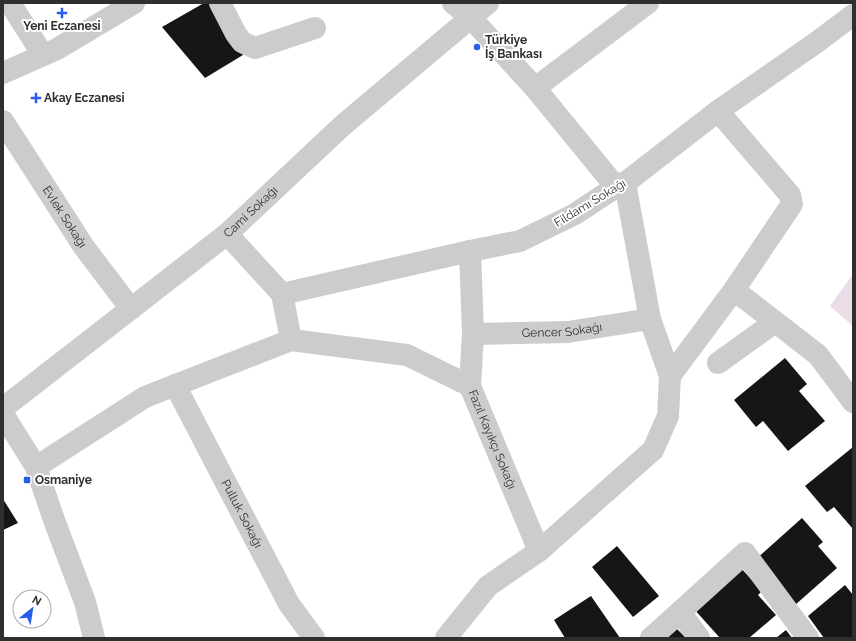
<svg xmlns="http://www.w3.org/2000/svg" width="856" height="641" viewBox="0 0 856 641" font-family="Raleway,sans-serif">
<style>
.green{fill:#ecdce8}
.building{fill:#161616}
.lines{fill:none;stroke-linecap:round;stroke-linejoin:round}
.minor{stroke:#ccc;stroke-width:22}
.poi-dot{fill:#2a5cec;stroke:#fff;stroke-width:1.5}
.labels{text-anchor:middle;dominant-baseline:central;stroke-width:4;stroke-linejoin:round;paint-order:stroke}
.poi-label{font-size:12px;font-weight:bold;fill:#2f2f2f;stroke:#fff;text-anchor:start}
.street-label{font-size:12px;fill:#2f2f2f;stroke:#fff}
</style>
<rect width="100%" height="100%" fill="#fff"/>
<polygon class="green" points="853,274 853,326 830,306"/>
<g class="building">
<polygon points="204,3 211,3 243,55 205,78 162,27"/>
<polygon points="785,358 807,384 799,391 825,421 788,451 763,421 756,427 734,400"/>
<polygon points="853,447 853,529 834,507 827,512 805,486"/>
<polygon points="3,499 18,523 3,530"/>
<polygon points="802,518 823,542 818,546 837,568 795,605 755,560"/>
<polygon points="617,546 659,596 633,617 592,567"/>
<polygon points="740,567 762,591 758,595 776,615 749,638 720,638 694,609"/>
<polygon points="845,585 853,595 853,638 824,638 808,616"/>
<polygon points="591,596 620,638 565,638 554,620"/>
<polygon points="677,629 686,638 667,638"/>
<polygon points="786,630 792,638 776,638"/>
</g>
<g class="lines">
<g class="minor">
<polyline points="10,3 43,55"/>
<polyline points="220,3 236,34 242,42 255,48 315,28"/>
<polyline points="453,3 471,18 535,88 616,187"/>
<polyline points="3,73 57,49 134,3"/>
<polyline points="535,88 648,3"/>
<path id="s1" d="M 3,121 L 84,247 L 131,309"/>
<polyline points="227,234 282,294 291,340"/>
<path id="s2" d="M 470,251 L 473,334 L 470,386 L 539,551"/>
<polyline points="734,290 818,355 853,402"/>
<polyline points="282,294 470,251 520,241 575,214 622,183 625,183 718,111 817,42 853,15"/>
<path id="s3" d="M 473,334 L 568,332 L 650,319"/>
<polyline points="718,363 775,322"/>
<polyline points="670,376 734,290 792,204 790,195 718,111"/>
<path id="s4" d="M 175,385 L 289,604 L 314,638"/>
<path id="s5" d="M 3,408 L 227,234 L 342,126 L 488,3"/>
<polyline points="3,414 36,467 54,520 85,602 94,638"/>
<polyline points="36,467 145,397 291,340 407,355 470,386"/>
<polyline points="680,612 745,553 808,638"/>
<polyline points="446,638 488,586 539,551 653,450 668,416 670,376 650,319 625,183"/>
<polyline points="651,638 680,612 699,638"/>
</g>
</g>
<g class="poi-dot">
<path d="M60 7h4v4h4v4h-4v4h-4v-4h-4v-4h4z"/>
<circle cx="477" cy="47" r="4"/>
<path d="M34 92h4v4h4v4h-4v4h-4v-4h-4v-4h4z"/>
<rect x="23" y="476" width="8" height="8" rx="2"/>
</g>
<g class="labels">
<g class="poi-label">
<text x="62" y="26" text-anchor="middle">Yeni Eczanesi</text>
<text x="485" y="40">Türkiye<tspan x="485" dy="14">İş Bankası</tspan></text>
<text x="44" y="98">Akay Eczanesi</text>
<text x="35" y="480">Osmaniye</text>
</g>
<g class="street-label">
<text transform="translate(590 203) rotate(-31)">Fildamı Sokağı</text>
<text stroke="none"><textPath href="#s5" startOffset="316">Cami Sokağı</textPath></text>
<text stroke="none"><textPath href="#s1" startOffset="114">Evlek Sokağı</textPath></text>
<text stroke="none"><textPath href="#s3" startOffset="89">Gencer Sokağı</textPath></text>
<text stroke="none"><textPath href="#s2" startOffset="193">Fazıl Kayıkçı Sokağı</textPath></text>
<text stroke="none"><textPath href="#s4" startOffset="145">Pulluk Sokağı</textPath></text>
</g>
</g>
<rect width="856" height="641" fill="none" stroke="#2f2f2f" stroke-width="8"/>
<g transform="translate(32 609) rotate(30)"><circle r="19" fill="#ffffff" stroke="#acacac"/>
<path d="M0-3L7 15L0 10L-7 15Z" fill="#2a5cec"/>
<text y="-6" font-size="11" font-weight="bold" text-anchor="middle" fill="#2f2f2f">N</text>
</g>
</svg>
